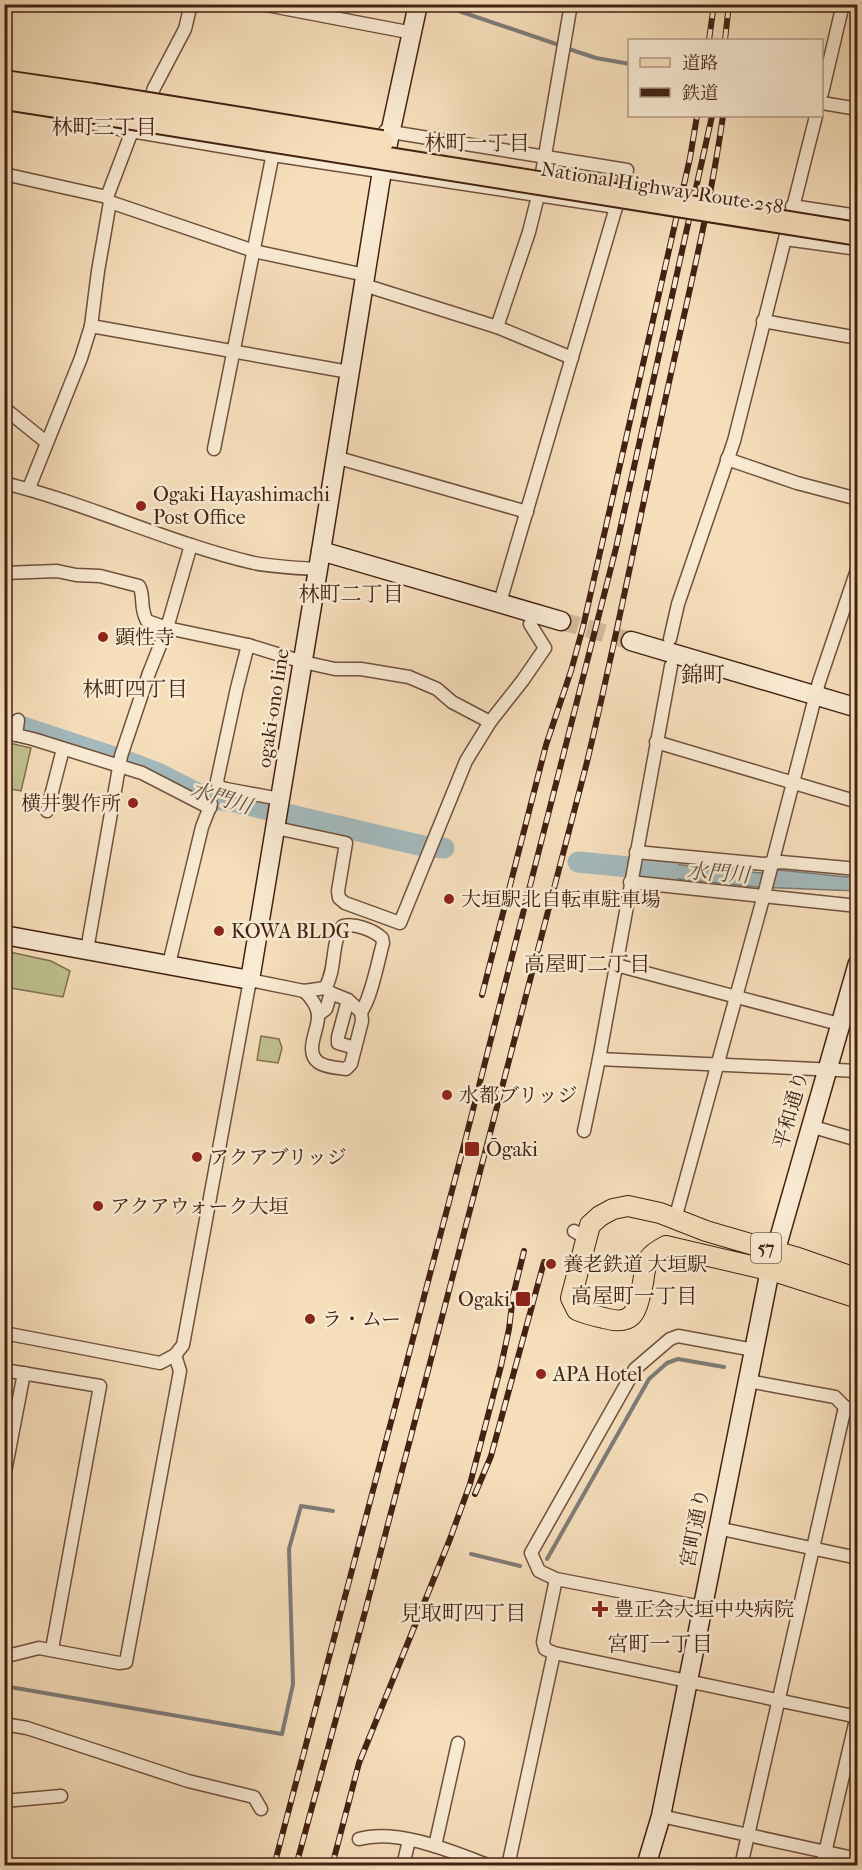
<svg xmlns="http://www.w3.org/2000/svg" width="862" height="1870" viewBox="0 0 862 1870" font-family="'IM FELL French Canon','Noto Serif JP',serif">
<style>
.green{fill:#bfc08e;stroke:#827050;stroke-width:1.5}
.water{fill:#a3b9bc;stroke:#7d7c78;stroke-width:1.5}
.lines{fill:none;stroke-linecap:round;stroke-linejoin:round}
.stream{stroke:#7d7c78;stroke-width:4}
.river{stroke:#a3b9bc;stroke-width:21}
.secondary-tunnel{stroke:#d2b899;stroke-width:18;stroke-dasharray:18 9;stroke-linecap:butt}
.street-casing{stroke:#70503c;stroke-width:15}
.secondary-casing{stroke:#442112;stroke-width:21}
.primary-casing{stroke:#442112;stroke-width:22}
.highway-casing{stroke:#442112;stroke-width:26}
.street{stroke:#f9ead3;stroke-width:12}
.secondary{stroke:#f9ead3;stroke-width:18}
.primary{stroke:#f6debb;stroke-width:20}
.highway{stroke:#f6debb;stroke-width:22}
.rail-casing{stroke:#442112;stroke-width:6}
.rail{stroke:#f9ead3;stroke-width:4;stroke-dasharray:11;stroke-linecap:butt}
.highway-bridge-casing{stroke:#442112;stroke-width:26;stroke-linecap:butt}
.highway-bridge{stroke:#f6debb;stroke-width:22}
.poi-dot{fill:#8f2418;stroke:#f9ead3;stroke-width:2}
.labels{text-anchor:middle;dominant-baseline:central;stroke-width:5;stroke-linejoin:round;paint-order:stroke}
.shield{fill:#f9ead3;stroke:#7a5d4c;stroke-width:1.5}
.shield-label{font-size:18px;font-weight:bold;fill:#442112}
.street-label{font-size:20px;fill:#442112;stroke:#f9ead3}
.poi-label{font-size:20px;fill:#442112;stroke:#f9ead3;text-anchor:start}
.neighbourhood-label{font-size:21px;fill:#442112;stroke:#f9ead3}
.water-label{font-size:21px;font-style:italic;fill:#604f45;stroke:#f9ead3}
.quarter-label{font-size:22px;fill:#442112;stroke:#f9ead3}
</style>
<rect width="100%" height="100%" fill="#f6debb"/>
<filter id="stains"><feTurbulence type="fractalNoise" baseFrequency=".00333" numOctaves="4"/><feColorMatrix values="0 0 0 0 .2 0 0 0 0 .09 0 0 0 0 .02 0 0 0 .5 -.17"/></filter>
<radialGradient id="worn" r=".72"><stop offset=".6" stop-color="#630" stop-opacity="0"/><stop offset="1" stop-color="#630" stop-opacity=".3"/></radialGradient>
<g class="green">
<polygon points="5,742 31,748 21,791 5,788"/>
<polygon points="5,951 51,961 70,971 63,997 5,987"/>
<polygon points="261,1036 279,1039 282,1048 278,1063 257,1060"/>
</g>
<polygon class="water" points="642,861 761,873 779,870 857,878 857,891 757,887 639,875"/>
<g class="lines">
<g class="stream">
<polyline points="438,4 559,45"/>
<polyline points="569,49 596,58 630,64"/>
<polyline points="471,1554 520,1566"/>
<polyline points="547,1559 649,1379 667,1363 678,1359 724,1367"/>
<polyline points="4,1686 282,1734 293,1684 289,1549 301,1506 333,1511"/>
</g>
<g class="river">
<polyline points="4,724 23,727 129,762 158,773 209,799 231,801 423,846 444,848"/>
<polyline points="578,862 670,871"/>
</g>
<polyline class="secondary-tunnel" points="561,621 631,641"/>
<g class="street-casing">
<g id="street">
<polyline points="261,4 413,33"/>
<polyline points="822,93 843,4"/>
<polyline points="152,94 154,88 185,29 191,4"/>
<polyline points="822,103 858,109"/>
<polyline points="66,118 119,129 273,155 616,207"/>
<polyline points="385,131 627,170 500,602"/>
<polyline points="4,174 107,197 110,202 254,251 365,275"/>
<polyline points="107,197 132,131"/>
<polyline points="792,206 858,216"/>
<polyline points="785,239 858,249"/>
<polyline points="364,285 497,327 572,358"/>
<polyline points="763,321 858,338"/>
<polyline points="91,326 349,372"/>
<polyline points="497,327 529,232 538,196 571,4"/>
<polyline points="4,408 46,442"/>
<polyline points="214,449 274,148"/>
<polyline points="335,457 527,512"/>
<polyline points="727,459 797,483 858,499"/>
<path d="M 4,483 C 89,504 169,543 254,563 C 274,567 297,568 318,569"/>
<polyline points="29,488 81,358 91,326 98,271 110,202"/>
<path d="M 4,573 L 57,571 L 76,575 L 100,576 L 139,586 C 145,596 139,607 147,621 L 167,628 L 248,645 L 303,662 L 335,669 L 361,669 L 409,677 L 437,689 L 452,702 L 490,722"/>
<polyline points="670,639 678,604 734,441 816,116"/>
<polyline points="248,645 237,688 217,781 219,787 226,789 280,799"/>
<polyline points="4,732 33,739 142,773 210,808"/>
<polyline points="16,735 18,720"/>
<polyline points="656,742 858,802"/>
<polyline points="47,811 63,749"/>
<polyline points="276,828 346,843 338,891 339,898 345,903 400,923 466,761 490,722 523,680 545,648 530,624"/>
<polyline points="636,852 764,864 781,862 858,869"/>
<polyline points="630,882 858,906"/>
<polyline points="87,950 121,756 149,673 167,628 191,545"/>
<polyline points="169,964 202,827 211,804"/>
<polyline points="616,965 839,1024"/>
<path d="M 304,991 C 311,997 318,1007 318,1016 C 319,1029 304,1051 318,1062 C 324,1067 338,1068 346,1069 L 351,1064 L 362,1021 L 361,1012 L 348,1000 L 331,993 L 325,988"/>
<polyline points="348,1000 338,1037 338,1043 355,1048"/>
<polyline points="318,1015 326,1009 331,993"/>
<polyline points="599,1059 858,1071"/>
<polyline points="810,1126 858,1140"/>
<polyline points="584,1131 599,1059 671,666"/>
<polyline points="675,1219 764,895 819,682 858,567"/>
<polyline points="574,1231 586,1238"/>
<path d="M 4,1333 L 160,1363 L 175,1355 L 183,1345 L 250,980 L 304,991 L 325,988 C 337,969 330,944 343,926 C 355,923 373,930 382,938 L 383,943 C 378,961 371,999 361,1012"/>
<polyline points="4,1370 100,1386 52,1649"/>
<polyline points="748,1381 835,1397 845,1407 858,1411"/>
<polyline points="4,1477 24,1373"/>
<polyline points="717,1528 858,1558"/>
<polyline points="702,1607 556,1579 539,1571 531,1553 635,1369 670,1339 678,1336 754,1350"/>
<polyline points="554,1653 545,1649 543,1642 556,1579"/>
<polyline points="4,1654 11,1655 39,1648 119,1663 126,1662 180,1371 175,1355"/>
<polyline points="4,1724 27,1728 188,1781 254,1797 261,1809"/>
<polyline points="4,1801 61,1796"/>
<polyline points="661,1816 858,1859"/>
<path d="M 359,1839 C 398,1828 453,1852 490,1866"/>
<polyline points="435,1846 458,1743"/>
<polyline points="403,1866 409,1840"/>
<polyline points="508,1866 554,1653 858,1717"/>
<polyline points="741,1866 845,1407"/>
<polyline points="822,1866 858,1711"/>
</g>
</g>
<g class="secondary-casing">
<g id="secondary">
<polyline points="321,551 382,171 418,4"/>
<polyline points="631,641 858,708"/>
<polyline points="4,935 250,980 321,551 561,621"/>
<polyline points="646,1866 661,1816 770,1270 858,963"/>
</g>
</g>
<g class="primary-casing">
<path id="primary" d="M 858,1279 L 795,1257 L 706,1231 L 660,1213 L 628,1206 L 613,1209 L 600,1216 L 590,1225 L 571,1298 L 577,1310 C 586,1314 595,1316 604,1318 C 636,1327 636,1310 643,1283 C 644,1276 645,1266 648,1260 C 652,1254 660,1249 666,1246 L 777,1272 L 858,1298"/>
</g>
<g class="highway-casing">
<g id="highway">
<polyline points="4,82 93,95"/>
<polyline points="4,98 88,111"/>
</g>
</g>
<use href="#street" class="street"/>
<use href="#secondary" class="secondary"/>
<use href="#primary" class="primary"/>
<use href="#highway" class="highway"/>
<g class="rail-casing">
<g id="rail">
<polyline points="709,40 714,4"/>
<polyline points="725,40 729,4"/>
<polyline points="482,995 546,745 571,671 583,627 690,158 697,116"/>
<polyline points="475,1494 491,1456 544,1262"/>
<polyline points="274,1866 464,1145 616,548 712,116"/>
<path d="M 296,1866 L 365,1612 L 587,762 C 615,645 638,527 663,410 C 684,312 709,215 723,116"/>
<polyline points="332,1866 359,1763 450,1539 470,1484 501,1366 509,1329 513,1296 524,1251"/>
</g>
</g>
<use href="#rail" class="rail"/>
<g class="highway-bridge-casing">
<g id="highway-bridge">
<polyline points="93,95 382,142"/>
<polyline points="88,111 858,234"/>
</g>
</g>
<use href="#highway-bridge" class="highway-bridge"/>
</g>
<g class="poi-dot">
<circle cx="141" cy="506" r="6"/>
<circle cx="103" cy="637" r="6"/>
<circle cx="133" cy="803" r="6"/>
<circle cx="449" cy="899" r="6"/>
<circle cx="219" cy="931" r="6"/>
<circle cx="447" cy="1095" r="6"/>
<rect x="464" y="1141" width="16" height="16" rx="3"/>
<circle cx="197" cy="1157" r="6"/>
<circle cx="98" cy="1206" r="6"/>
<circle cx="551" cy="1264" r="6"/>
<rect x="515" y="1291" width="16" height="16" rx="3"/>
<circle cx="310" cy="1319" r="6"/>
<circle cx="541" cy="1374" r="6"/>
<path d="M597 1600h6v6h6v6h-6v6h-6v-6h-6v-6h6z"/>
</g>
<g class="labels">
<rect class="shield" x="751" y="1233" width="30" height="30" rx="4.5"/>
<g class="shield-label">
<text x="766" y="1248">57</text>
</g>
<g class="street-label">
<text transform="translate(662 188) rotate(9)">National Highway Route 258</text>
<text transform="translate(273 708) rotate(-81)">ogaki-ono line</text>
<text transform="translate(791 1110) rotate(-74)">平和通り</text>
<text transform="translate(695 1528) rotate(-79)">宮町通り</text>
</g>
<g class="poi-label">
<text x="153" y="494">Ogaki Hayashimachi<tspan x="153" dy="23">Post Office</tspan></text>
<text x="115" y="637">顕性寺</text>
<text x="121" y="803" text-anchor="end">横井製作所</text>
<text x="461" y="899">大垣駅北自転車駐車場</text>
<text x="231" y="931">KOWA BLDG</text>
<text x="459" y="1095">水都ブリッジ</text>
<text x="486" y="1149">Ōgaki</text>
<text x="209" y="1157">アクアブリッジ</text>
<text x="110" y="1206">アクアウォーク大垣</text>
<text x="563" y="1264">養老鉄道 大垣駅</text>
<text x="510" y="1299" text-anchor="end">Ogaki</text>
<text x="322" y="1319">ラ・ムー</text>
<text x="553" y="1374">APA Hotel</text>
<text x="614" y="1609">豊正会大垣中央病院</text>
</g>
<g class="neighbourhood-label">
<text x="104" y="127">林町三丁目</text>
<text x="477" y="143">林町一丁目</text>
<text x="351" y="594">林町二丁目</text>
<text x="135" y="689">林町四丁目</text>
<text x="587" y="964">高屋町二丁目</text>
<text x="634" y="1296">高屋町一丁目</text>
<text x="463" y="1613">見取町四丁目</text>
<text x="660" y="1644">宮町一丁目</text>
</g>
<g class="water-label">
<text transform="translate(221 798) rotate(17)">水門川</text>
<text transform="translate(718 873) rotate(4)">水門川</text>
</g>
<g class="quarter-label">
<text x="703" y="675">錦町</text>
</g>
</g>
<rect width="862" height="1870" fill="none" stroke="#f6debb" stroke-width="24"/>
<rect x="6" y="6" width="850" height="1858" fill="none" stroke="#442112" stroke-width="3"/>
<rect x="12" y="12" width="838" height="1846" fill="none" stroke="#442112" stroke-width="1.5"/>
<rect x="628" y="39" width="195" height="78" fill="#f9ead3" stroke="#b19a86" stroke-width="1.5"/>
<rect x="640" y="58" width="30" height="9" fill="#f6debb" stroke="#b19a86" stroke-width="1.5"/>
<text x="682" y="69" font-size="18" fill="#442112">道路</text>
<rect x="640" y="88" width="30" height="9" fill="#442112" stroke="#b19a86" stroke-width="1.5"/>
<text x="682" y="99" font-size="18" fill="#442112">鉄道</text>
<rect width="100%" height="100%" filter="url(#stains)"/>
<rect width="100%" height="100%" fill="url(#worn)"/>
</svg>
